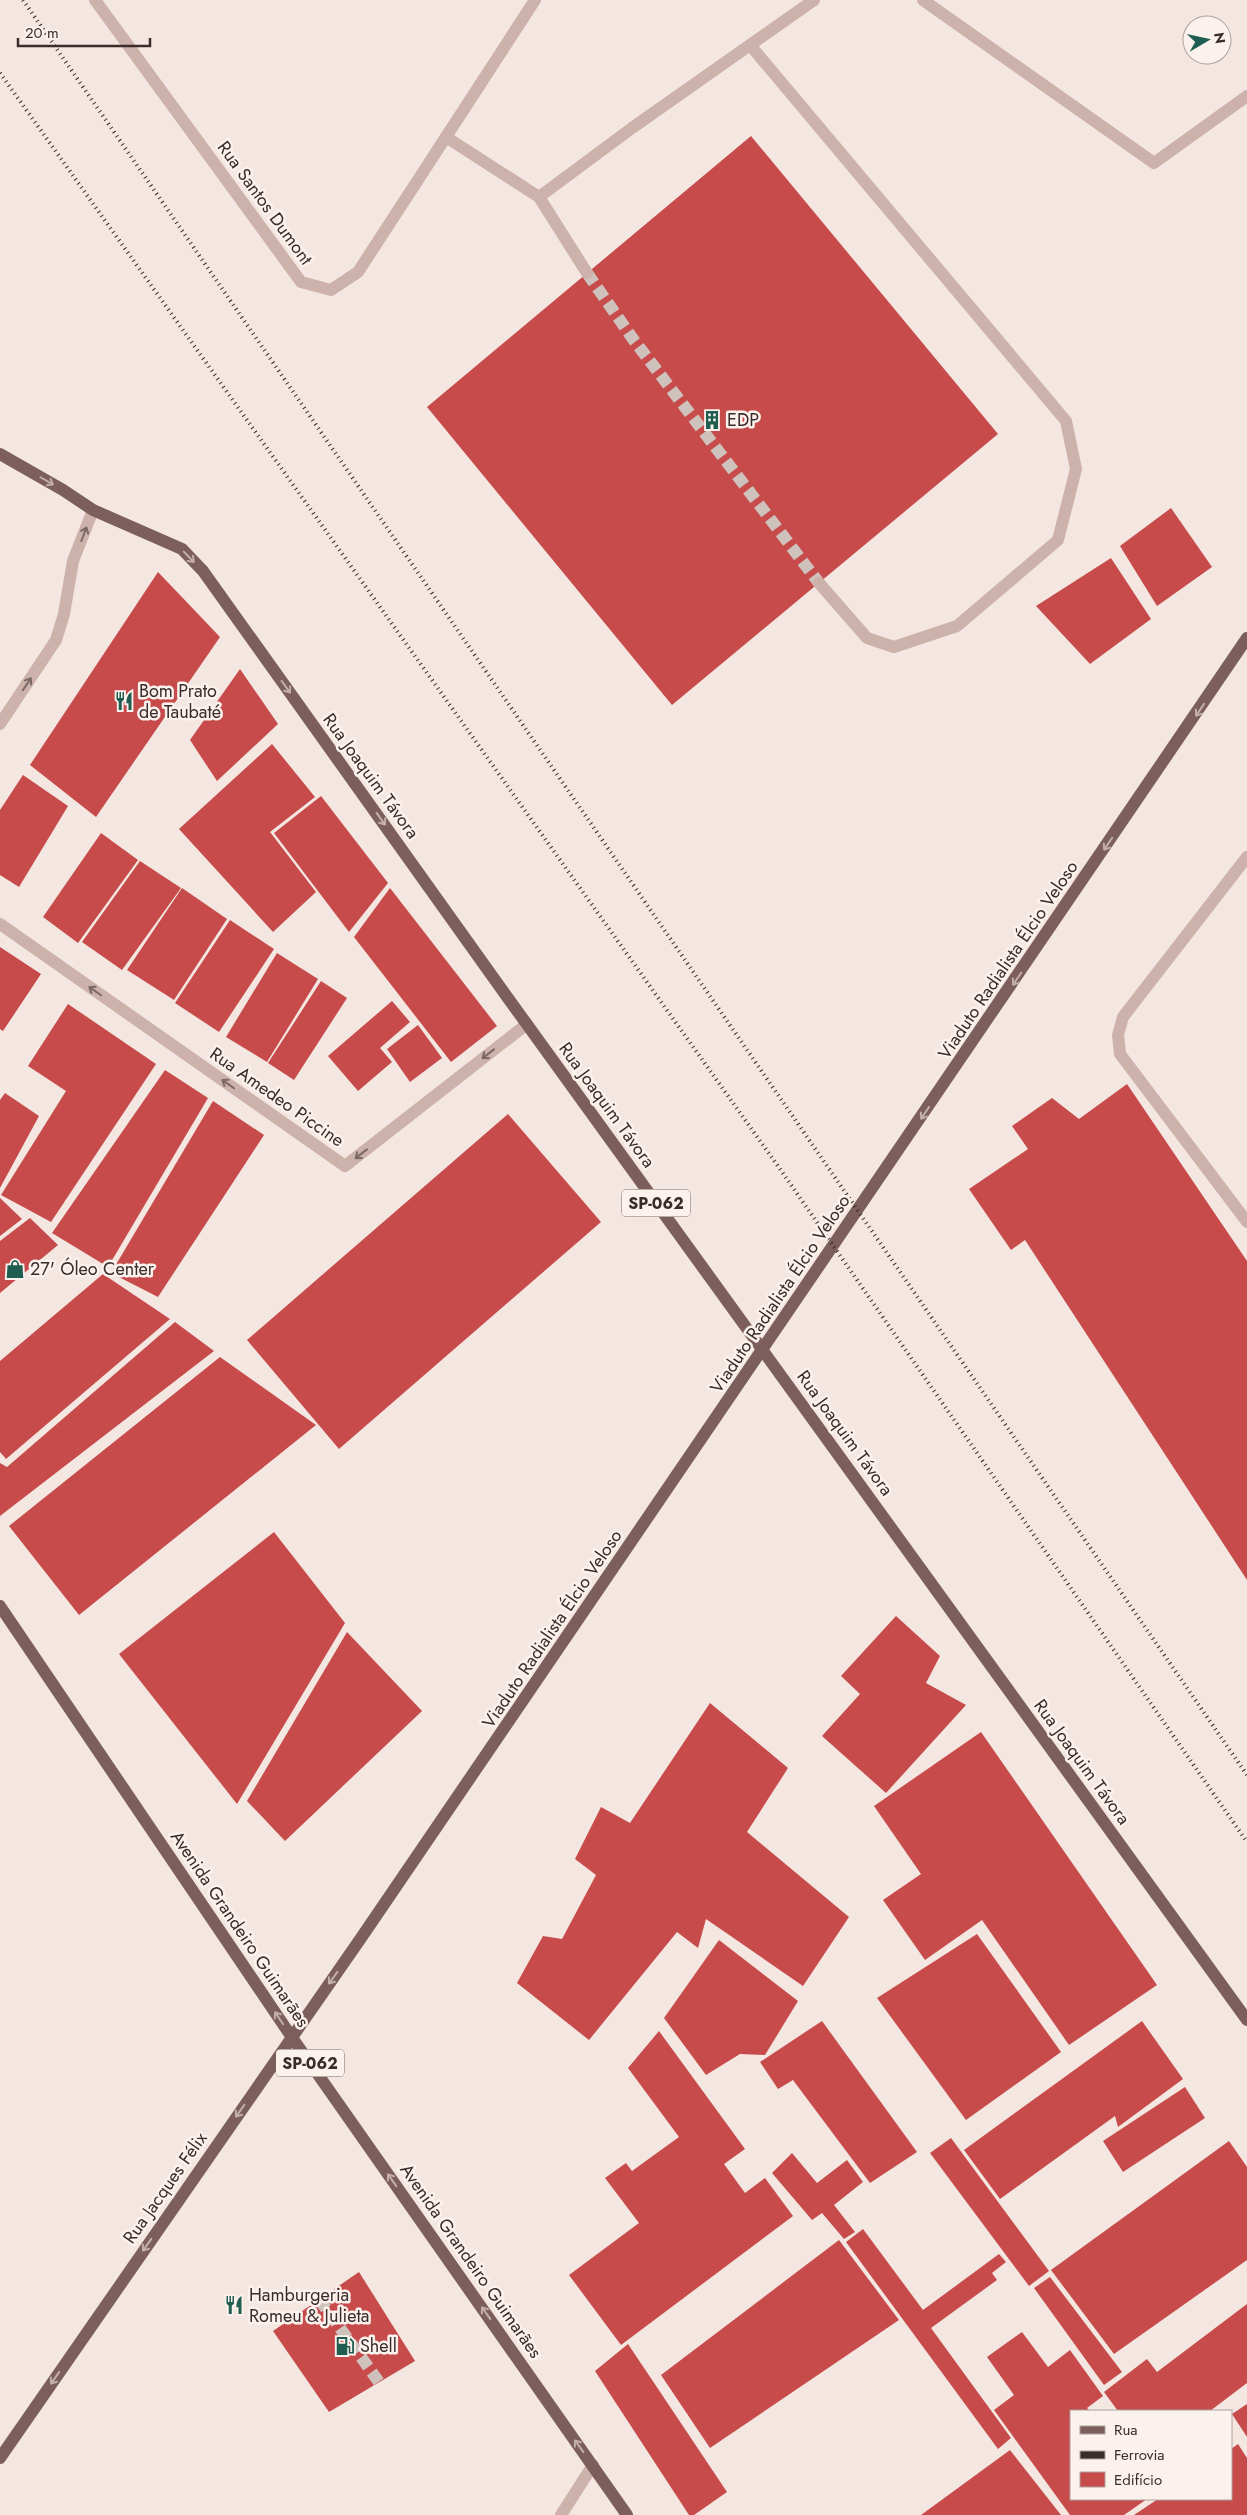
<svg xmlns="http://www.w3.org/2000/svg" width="1247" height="2515" viewBox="0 0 1247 2515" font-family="Jost,sans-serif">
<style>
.building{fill:#c74b4b}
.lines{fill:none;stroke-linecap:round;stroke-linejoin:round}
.minor-tunnel{stroke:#cfc1bc;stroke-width:12;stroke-dasharray:12 6;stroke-linecap:butt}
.minor{stroke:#ccb2ab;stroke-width:12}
.major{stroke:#7c5e5c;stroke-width:12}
.rail{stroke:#3a2c2b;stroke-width:4;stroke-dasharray:1 4;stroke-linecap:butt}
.oneway{stroke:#c2afac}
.oneway2{stroke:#7c6865}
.labels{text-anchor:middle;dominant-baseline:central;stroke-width:5;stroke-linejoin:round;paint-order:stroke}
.shield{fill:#fbf1ed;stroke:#746765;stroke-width:1}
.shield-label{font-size:16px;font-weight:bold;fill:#3a2c2b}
.street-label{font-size:18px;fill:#3a2c2b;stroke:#fbf1ed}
.poi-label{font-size:18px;fill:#3a2c2b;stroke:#fbf1ed;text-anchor:start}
</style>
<rect width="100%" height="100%" fill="#f4e6e0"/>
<g class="building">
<polygon points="751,136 998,434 672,705 427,407"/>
<polygon points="1171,508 1212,567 1157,606 1120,546"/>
<polygon points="1111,558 1151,619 1090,664 1036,606"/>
<polygon points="158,572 220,637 96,817 30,765"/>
<polygon points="240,669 278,724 217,781 190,740"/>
<polygon points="272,744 315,797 270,832 316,892 273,932 179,829"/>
<polygon points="23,775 68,806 19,887 0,875 0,810"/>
<polygon points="321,796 388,883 349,932 274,833"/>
<polygon points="101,833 138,860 78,943 43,917"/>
<polygon points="140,861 181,888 122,970 82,942"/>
<polygon points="182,888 227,919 174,1000 127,970"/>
<polygon points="390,888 497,1026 451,1062 354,937"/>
<polygon points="230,920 274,949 219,1032 175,1003"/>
<polygon points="0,947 41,974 3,1031 0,1029"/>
<polygon points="277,953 318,979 267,1062 226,1037"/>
<polygon points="321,981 347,998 294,1080 268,1063"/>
<polygon points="392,1001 410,1022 380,1048 392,1062 358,1091 328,1056"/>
<polygon points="68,1004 156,1064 51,1222 1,1195 66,1091 28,1066"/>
<polygon points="418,1025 442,1058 410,1082 387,1049"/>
<polygon points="165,1070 208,1098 108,1267 52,1233"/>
<polygon points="1127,1084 1247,1261 1247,1580 1025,1240 1011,1250 969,1189 1028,1149 1012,1126 1052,1098 1079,1119"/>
<polygon points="5,1093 39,1116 0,1188 0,1100"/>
<polygon points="213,1101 264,1135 158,1297 111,1273"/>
<polygon points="508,1114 601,1222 339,1449 247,1340"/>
<polygon points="0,1198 22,1219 0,1236"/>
<polygon points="30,1218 58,1245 0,1293 0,1241"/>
<polygon points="103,1274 170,1319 6,1459 0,1452 0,1361"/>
<polygon points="175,1322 214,1351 0,1516 0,1463 7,1467"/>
<polygon points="220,1357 316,1425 79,1615 9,1526"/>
<polygon points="274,1532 345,1623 237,1804 119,1654"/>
<polygon points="896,1616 940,1656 926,1683 966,1705 886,1793 822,1736 860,1694 841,1676"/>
<polygon points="347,1632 422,1711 285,1841 247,1801"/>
<polygon points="710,1703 788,1768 747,1832 849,1917 803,1986 706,1919 698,1948 677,1932 589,2040 517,1983 543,1936 562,1939 596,1875 575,1859 601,1807 630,1823"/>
<polygon points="981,1732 1157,1985 1069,2045 982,1920 925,1960 883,1900 921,1874 874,1806"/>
<polygon points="977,1934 1061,2052 966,2120 877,1998"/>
<polygon points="719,1940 798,2001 765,2055 740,2054 706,2075 664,2018"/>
<polygon points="822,2021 917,2152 870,2183 793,2080 778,2089 760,2062"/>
<polygon points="1142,2021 1183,2079 1118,2127 1115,2116 1000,2199 964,2150"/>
<polygon points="659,2031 745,2149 724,2164 745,2193 765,2178 793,2216 621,2345 569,2275 639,2223 605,2178 626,2163 632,2171 679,2137 628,2068"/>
<polygon points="1185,2087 1205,2118 1123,2172 1103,2141"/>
<polygon points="951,2138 1049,2271 1029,2286 930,2153"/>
<polygon points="1229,2141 1247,2167 1247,2260 1114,2354 1051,2270"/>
<polygon points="792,2153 817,2183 847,2160 863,2182 834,2205 855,2232 844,2239 822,2213 812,2220 772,2173"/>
<polygon points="863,2229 923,2310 999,2254 1006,2262 992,2273 997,2280 931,2328 1011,2438 998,2449 846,2242"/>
<polygon points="839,2240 899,2320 710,2448 661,2375"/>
<polygon points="359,2272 415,2361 329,2412 273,2331"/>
<polygon points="1050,2277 1122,2372 1104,2385 1034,2288"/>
<polygon points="1247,2304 1247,2383 1210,2411 1118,2411 1104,2392 1147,2359 1157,2372"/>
<polygon points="1022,2332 1048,2367 1070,2350 1103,2396 1087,2408 1090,2411 1071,2411 1071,2499 1147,2499 1124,2515 1070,2515 994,2410 1014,2395 987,2357"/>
<polygon points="628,2344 727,2492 694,2515 689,2515 595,2371"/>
<polygon points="1247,2404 1247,2437 1232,2414"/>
<polygon points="1238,2444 1247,2458 1247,2515 1134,2515 1158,2499 1231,2499 1231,2449"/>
<polygon points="1010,2450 1061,2515 921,2515"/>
</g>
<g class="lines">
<g class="minor-tunnel">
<polyline points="587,273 633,339 819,583"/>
<polyline points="319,2299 379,2382"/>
</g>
<g class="minor">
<polyline points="95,0 301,282 331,290 358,272 535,0"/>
<polyline points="923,0 1154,163 1247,96"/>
<polyline points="750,45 1066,421 1076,469 1058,540 957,626 894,647 867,638 819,583"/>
<polyline points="446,137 539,197 632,128 814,0"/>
<polyline points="539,197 587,273"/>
<polyline points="0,724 56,640 64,614 73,561 93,510"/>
<polyline points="1247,857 1123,1017 1118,1035 1120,1054 1247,1222"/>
<polyline points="0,924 345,1166 527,1024"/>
<polyline points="561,2515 593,2465"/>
</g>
<g class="major">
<polyline points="0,454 63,490 93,510 182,549 203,571 505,994 1247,2020"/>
<polyline points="0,1606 291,2036 627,2515"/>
<polyline points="0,2458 361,1938 1247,638"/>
</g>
<g class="rail">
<polyline points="23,0 1247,1775"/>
<polyline points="0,73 780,1169 1247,1842"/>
</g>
</g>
<defs><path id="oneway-shaft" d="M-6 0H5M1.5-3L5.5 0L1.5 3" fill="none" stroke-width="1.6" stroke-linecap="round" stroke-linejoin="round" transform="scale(1.25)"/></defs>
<g class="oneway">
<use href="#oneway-shaft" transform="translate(47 481) rotate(30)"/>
<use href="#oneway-shaft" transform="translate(189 557) rotate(46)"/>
<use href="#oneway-shaft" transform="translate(286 687) rotate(54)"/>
<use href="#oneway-shaft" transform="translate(1200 710) rotate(124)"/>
<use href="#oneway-shaft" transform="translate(381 819) rotate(54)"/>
<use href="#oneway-shaft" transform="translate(1108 844) rotate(124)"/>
<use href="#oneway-shaft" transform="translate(1017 979) rotate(124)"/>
<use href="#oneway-shaft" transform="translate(925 1113) rotate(124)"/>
<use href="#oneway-shaft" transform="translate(333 1978) rotate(126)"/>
<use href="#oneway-shaft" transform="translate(279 2018) rotate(-124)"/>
<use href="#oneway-shaft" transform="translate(240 2111) rotate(125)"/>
<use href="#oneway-shaft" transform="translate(392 2180) rotate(-125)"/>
<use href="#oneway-shaft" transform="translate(147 2245) rotate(125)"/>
<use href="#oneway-shaft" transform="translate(486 2313) rotate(-125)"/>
<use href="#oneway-shaft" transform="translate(55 2378) rotate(125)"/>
<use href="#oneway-shaft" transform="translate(579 2446) rotate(-126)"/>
</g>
<g class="oneway2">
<use href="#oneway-shaft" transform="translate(84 534) rotate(-69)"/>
<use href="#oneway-shaft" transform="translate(27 684) rotate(-56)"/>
<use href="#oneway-shaft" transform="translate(95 991) rotate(-145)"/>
<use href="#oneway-shaft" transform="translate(488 1054) rotate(142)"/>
<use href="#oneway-shaft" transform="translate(228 1084) rotate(-145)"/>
<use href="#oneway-shaft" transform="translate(361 1154) rotate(142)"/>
</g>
<defs>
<g id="building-bare" transform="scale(1.5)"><path d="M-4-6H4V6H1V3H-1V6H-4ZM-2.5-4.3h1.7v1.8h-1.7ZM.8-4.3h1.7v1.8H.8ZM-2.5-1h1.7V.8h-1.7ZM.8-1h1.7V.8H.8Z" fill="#1f5d51" stroke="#fbf1ed" stroke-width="2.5" paint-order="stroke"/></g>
<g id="restaurant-bare" transform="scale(1.5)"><path d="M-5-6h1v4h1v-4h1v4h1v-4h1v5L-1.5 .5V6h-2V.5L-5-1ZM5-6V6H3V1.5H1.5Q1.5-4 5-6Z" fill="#1f5d51" stroke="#fbf1ed" stroke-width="2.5" paint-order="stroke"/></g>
<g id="shop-bare" transform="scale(1.5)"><path d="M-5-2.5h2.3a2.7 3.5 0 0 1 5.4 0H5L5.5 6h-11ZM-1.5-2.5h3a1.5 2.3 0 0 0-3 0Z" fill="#1f5d51" stroke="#fbf1ed" stroke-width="2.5" paint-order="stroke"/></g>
<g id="fuel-bare" transform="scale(1.5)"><path d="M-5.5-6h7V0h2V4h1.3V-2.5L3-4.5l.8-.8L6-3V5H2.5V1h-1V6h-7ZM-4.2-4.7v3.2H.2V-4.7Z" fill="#1f5d51" stroke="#fbf1ed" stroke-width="2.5" paint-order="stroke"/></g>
</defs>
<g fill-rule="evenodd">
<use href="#building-bare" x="712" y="420"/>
<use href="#restaurant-bare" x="124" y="701"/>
<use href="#shop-bare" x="15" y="1269"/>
<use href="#restaurant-bare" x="234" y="2305"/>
<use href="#fuel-bare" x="345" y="2346"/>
</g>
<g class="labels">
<g class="shield">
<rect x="622" y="1189.5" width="68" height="27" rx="4"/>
<rect x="276" y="2049.5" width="68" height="27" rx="4"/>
</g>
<g class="shield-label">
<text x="656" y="1203">SP-062</text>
<text x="310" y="2063">SP-062</text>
</g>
<g class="street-label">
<text transform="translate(265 203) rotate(54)">Rua Santos Dumont</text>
<text transform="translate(371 776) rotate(54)">Rua Joaquim Távora</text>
<text transform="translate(1008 960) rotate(-56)">Viaduto Radialista Élcio Veloso</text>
<text transform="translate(277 1097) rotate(35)">Rua Amedeo Piccine</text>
<text transform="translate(607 1105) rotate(54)">Rua Joaquim Távora</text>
<text transform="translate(780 1294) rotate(-56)">Viaduto Radialista Élcio Veloso</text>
<text transform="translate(845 1433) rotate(54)">Rua Joaquim Távora</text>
<text transform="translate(552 1629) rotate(-56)">Viaduto Radialista Élcio Veloso</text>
<text transform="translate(1082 1762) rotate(54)">Rua Joaquim Távora</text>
<text transform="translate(240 1929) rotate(56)">Avenida Grandeiro Guimarães</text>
<text transform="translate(165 2188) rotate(-55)">Rua Jacques Félix</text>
<text transform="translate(471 2261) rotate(55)">Avenida Grandeiro Guimarães</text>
</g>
<g class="poi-label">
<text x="727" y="420">EDP</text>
<text x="139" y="691">Bom Prato<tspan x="139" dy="21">de Taubaté</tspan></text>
<text x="30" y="1269">27' Óleo Center</text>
<text x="249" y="2295">Hamburgeria<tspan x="249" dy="21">Romeu &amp; Julieta</tspan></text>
<text x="360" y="2346">Shell</text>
</g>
</g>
<rect x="1070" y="2410" width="162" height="90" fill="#fbf1ed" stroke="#aea29f"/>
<rect x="1080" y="2426" width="25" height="8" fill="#7c5e5c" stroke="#aea29f"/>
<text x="1114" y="2435" font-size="15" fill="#3a2c2b">Rua</text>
<rect x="1080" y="2451" width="25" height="8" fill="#3a2c2b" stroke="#aea29f"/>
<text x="1114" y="2460" font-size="15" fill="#3a2c2b">Ferrovia</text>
<rect x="1080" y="2472" width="25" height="15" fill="#c74b4b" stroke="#aea29f"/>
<text x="1114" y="2485" font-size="15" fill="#3a2c2b">Edifício</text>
<g transform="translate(1207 40) rotate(81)"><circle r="24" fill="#fbf1ed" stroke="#aea29f"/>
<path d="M0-4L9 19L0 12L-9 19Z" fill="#1f5d51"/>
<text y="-8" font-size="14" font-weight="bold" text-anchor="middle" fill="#3a2c2b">N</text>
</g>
<path d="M18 38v8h132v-8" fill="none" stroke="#3a2c2b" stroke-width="2.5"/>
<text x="25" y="38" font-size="15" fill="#3a2c2b" stroke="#fbf1ed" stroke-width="4" paint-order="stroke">20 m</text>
</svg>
